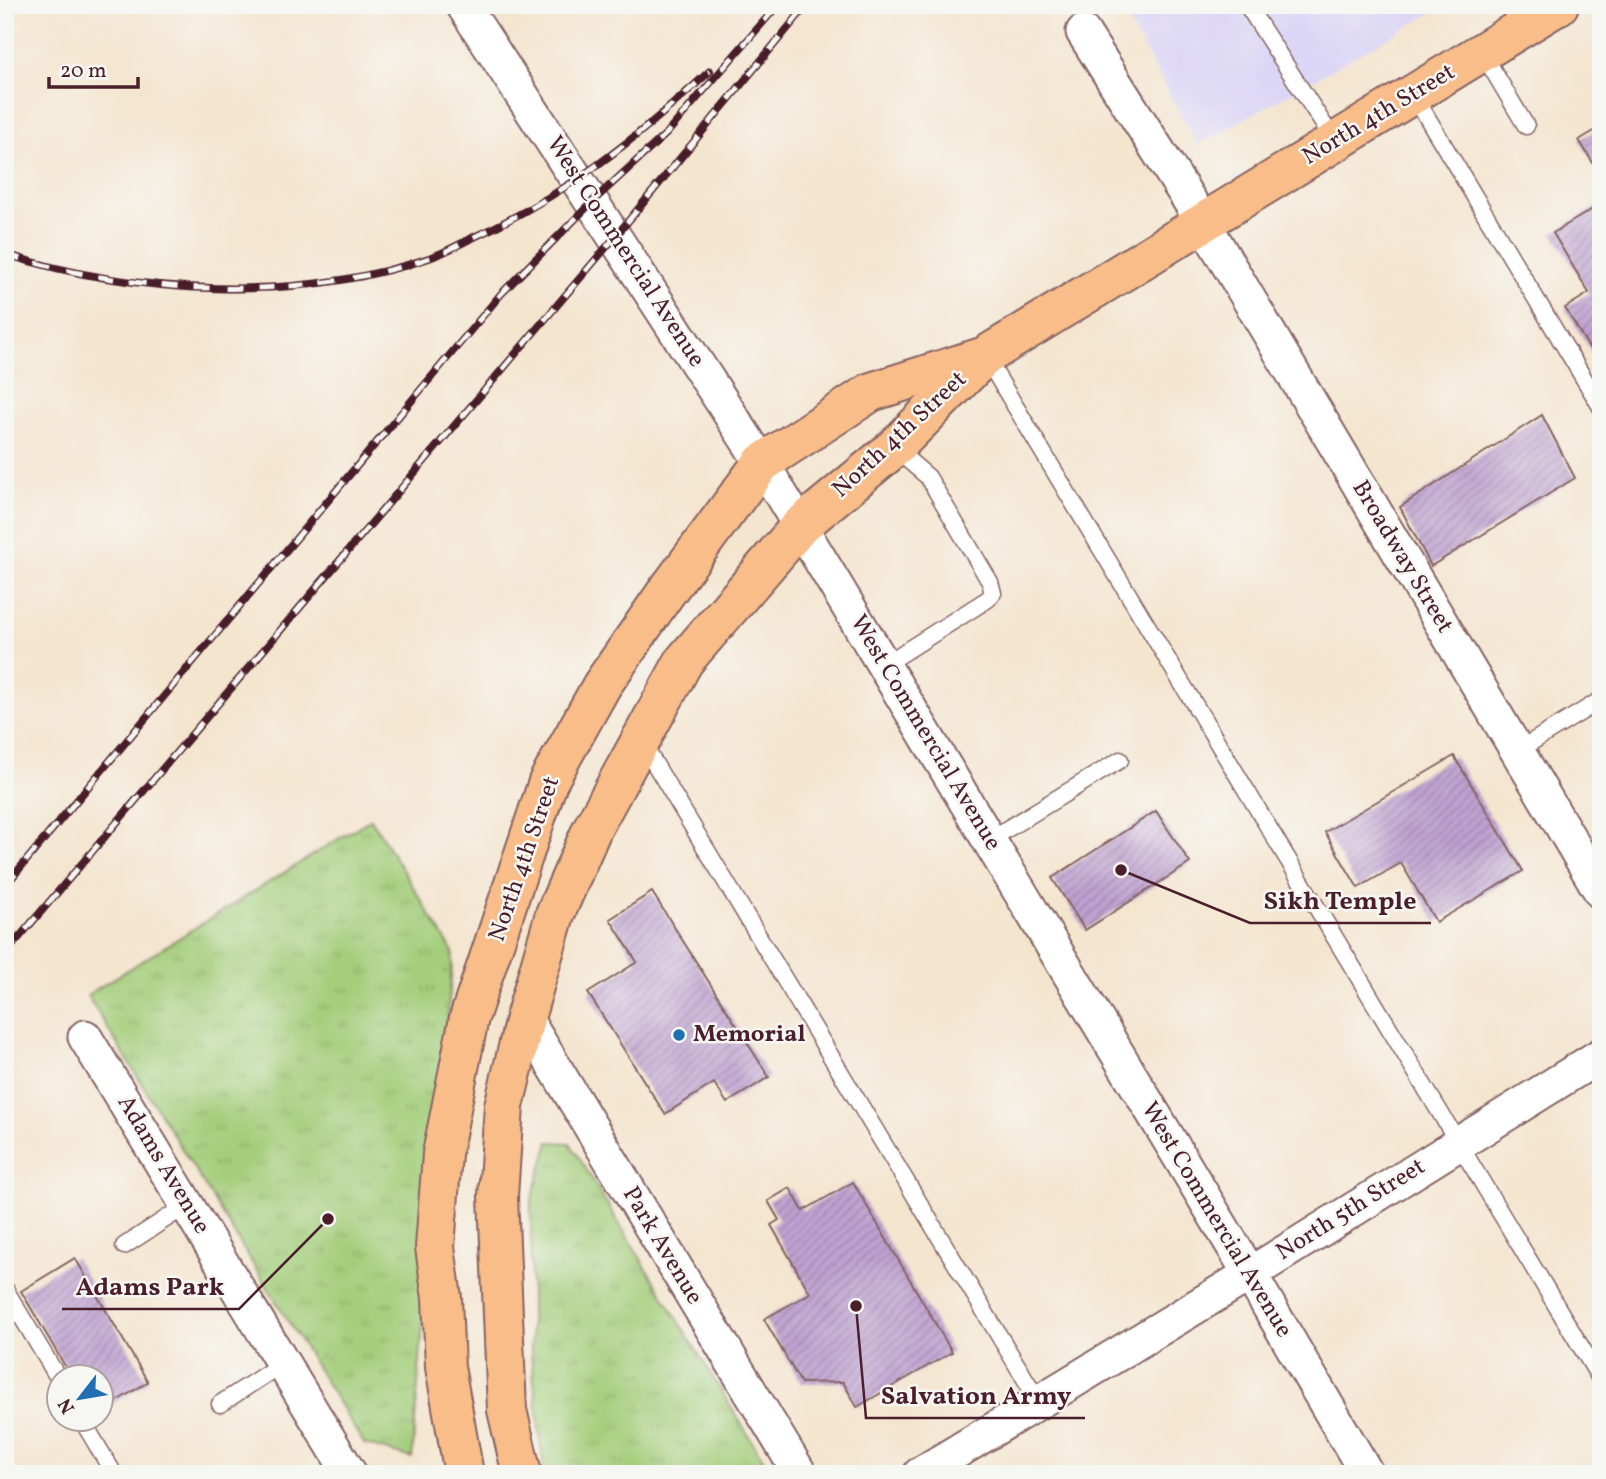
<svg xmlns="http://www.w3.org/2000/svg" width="1606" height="1479" viewBox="0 0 1606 1479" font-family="Vollkorn,serif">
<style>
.built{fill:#dcd6f6}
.park{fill:url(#park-tufts);stroke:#777653;stroke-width:2}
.building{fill:url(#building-hatch)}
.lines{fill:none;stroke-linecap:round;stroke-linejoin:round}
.lane-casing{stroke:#866464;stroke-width:19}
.street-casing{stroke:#866464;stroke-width:37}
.primary-casing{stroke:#866464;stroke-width:42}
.lane{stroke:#fff;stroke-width:16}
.street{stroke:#fff;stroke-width:33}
.primary{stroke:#f8bd89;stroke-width:38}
.rail-casing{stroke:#4a1f2b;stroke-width:8}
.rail{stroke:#f6f6f2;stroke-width:5;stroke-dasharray:16;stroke-linecap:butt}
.poi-dot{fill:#1f6fb2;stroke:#f6f6f2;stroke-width:2.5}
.labels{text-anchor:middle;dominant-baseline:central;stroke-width:5;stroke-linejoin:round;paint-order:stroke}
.street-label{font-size:24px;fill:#4a1f2b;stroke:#f6f6f2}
.poi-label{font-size:24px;font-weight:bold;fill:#4a1f2b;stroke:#f6f6f2;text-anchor:start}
.leader{fill:none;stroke:#4a1f2b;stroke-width:2.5}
.callout-dot{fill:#4a1f2b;stroke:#f6f6f2;stroke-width:2.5}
.callout-label{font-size:26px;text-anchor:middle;font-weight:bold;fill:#4a1f2b;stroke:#f6f6f2;stroke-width:5;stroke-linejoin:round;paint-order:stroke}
</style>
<defs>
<pattern id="park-tufts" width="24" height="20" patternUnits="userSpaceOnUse" patternTransform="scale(1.75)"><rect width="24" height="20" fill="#a4ce7b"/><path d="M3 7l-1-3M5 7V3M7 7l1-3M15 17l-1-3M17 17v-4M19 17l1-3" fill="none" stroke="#8fb06a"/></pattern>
<pattern id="building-hatch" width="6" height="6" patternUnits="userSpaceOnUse" patternTransform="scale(1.75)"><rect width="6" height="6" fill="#bfa2d1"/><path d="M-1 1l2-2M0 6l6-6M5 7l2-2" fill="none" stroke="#9d83aa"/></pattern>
</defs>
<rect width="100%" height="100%" fill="#f6f6f2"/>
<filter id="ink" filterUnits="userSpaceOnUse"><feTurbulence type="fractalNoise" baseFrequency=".0143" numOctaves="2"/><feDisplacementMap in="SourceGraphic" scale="14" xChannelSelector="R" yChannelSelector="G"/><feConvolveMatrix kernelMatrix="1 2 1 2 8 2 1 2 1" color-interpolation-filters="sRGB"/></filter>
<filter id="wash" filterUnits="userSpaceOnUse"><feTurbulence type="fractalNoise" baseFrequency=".00686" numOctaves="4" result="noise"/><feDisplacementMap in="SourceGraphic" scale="28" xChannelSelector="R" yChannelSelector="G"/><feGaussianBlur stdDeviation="1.57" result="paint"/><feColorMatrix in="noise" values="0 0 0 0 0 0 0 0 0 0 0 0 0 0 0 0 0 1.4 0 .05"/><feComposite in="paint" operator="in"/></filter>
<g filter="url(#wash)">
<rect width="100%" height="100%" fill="#f4e5cf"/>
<polygon class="built" points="1119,5 1446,5 1198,145"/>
<g class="park">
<polygon points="371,819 453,952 412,1458 364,1444 87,995"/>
<polygon points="549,1142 570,1143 772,1474 544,1474 531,1354 531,1203"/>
</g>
<g id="blocks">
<g class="building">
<polygon points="1601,127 1601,176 1579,140"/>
<polygon points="1601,204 1601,363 1599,364 1565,308 1589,293 1553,233"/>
<polygon points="1542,415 1575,478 1431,566 1400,507"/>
<polygon points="1454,756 1523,871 1436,922 1401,863 1358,888 1325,832"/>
<polygon points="1156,811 1190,863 1085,930 1052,878"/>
<polygon points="652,892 769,1077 727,1103 714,1083 665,1114 588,993 637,962 610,919"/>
<polygon points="853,1182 952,1352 857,1407 843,1382 801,1383 764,1319 810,1293 771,1225 779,1220 768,1201 790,1188 803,1211"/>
<polygon points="75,1258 148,1382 102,1410 102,1378 72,1378 21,1291"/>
</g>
</g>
</g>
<g filter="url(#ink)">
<use href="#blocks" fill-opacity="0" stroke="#866464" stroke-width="2"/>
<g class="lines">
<g class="lane-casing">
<g id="lane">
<polyline points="1247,5 1335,142"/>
<polyline points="1482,52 1526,126"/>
<polyline points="1413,94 1601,407"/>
<polyline points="985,356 1601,1380"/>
<polyline points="884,665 988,599 993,593 990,582 928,477 894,448"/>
<polyline points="641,741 1039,1402"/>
<polyline points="1517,751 1601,700"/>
<polyline points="989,840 1120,760"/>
<polyline points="124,1246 187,1205"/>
<polyline points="5,1289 60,1381"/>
<polyline points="220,1404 283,1363"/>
<polyline points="82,1420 114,1474"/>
</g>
</g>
<g class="street-casing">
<g id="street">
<polyline points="463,5 762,463 1250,1274 1367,1474"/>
<polyline points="1083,32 1203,222 1601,892"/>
<polyline points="525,1018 800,1474"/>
<polyline points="85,1037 350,1474"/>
<polyline points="920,1474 1250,1274 1601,1055"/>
</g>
</g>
<g class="primary-casing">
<g id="primary">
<polyline points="464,1474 445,1367 442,1298 435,1247 442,1154 469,1018 548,782 602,685 665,594 762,463 871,392 985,356 1559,5"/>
<polyline points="522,1474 507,1410 498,1196 504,1106 525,1018 555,914 592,829 684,661 800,526 894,448 981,360"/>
</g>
</g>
<use href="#lane" class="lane"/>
<use href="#street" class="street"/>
<use href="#primary" class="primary"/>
<g class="rail-casing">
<g id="rail">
<path d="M 5,254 C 135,295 299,303 429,258 C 444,253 458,245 472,238 C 566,195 634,141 710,71"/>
<polyline points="5,886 501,294 593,201 667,133 778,5"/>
<polyline points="5,954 615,237 807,5"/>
</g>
</g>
<use href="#rail" class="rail"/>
</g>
</g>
<circle class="poi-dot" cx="679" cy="1035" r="7"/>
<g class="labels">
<g class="street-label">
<text transform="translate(1379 115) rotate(-31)">North 4th Street</text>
<text transform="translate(625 252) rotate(57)">West Commercial Avenue</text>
<text transform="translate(900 435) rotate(-43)">North 4th Street</text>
<text transform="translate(1402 557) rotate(59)">Broadway Street</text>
<text transform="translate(925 733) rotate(59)">West Commercial Avenue</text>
<text transform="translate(525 859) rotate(-71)">North 4th Street</text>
<text transform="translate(163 1165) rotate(59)">Adams Avenue</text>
<text transform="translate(1351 1210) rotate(-32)">North 5th Street</text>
<text transform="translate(1216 1220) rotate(59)">West Commercial Avenue</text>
<text transform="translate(662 1246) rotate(59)">Park Avenue</text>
</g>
<g class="poi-label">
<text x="693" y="1035">Memorial</text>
</g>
</g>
<path class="leader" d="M1121 870L1250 923H1431M328 1219L239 1309H62M856 1306L866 1418H1085"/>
<g class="callout-dot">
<circle cx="1121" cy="870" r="7"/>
<circle cx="328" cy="1219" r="7"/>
<circle cx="856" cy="1306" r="7"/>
</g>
<g class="callout-label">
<text x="1340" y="909">Sikh Temple</text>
<text x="150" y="1295">Adams Park</text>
<text x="976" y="1404">Salvation Army</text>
</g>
<rect width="1606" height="1479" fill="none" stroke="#f6f6f2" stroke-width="28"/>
<g transform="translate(80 1398) rotate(239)"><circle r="33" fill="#f6f6f2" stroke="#b1a0a2" stroke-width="2"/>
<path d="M0-5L12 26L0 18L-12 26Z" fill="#1f6fb2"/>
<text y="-10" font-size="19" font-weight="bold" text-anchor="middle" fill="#4a1f2b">N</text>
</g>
<path d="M49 77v10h89v-10" fill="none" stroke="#4a1f2b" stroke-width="3.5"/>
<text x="60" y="77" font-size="21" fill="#4a1f2b" stroke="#f6f6f2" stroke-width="5" paint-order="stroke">20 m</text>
</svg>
